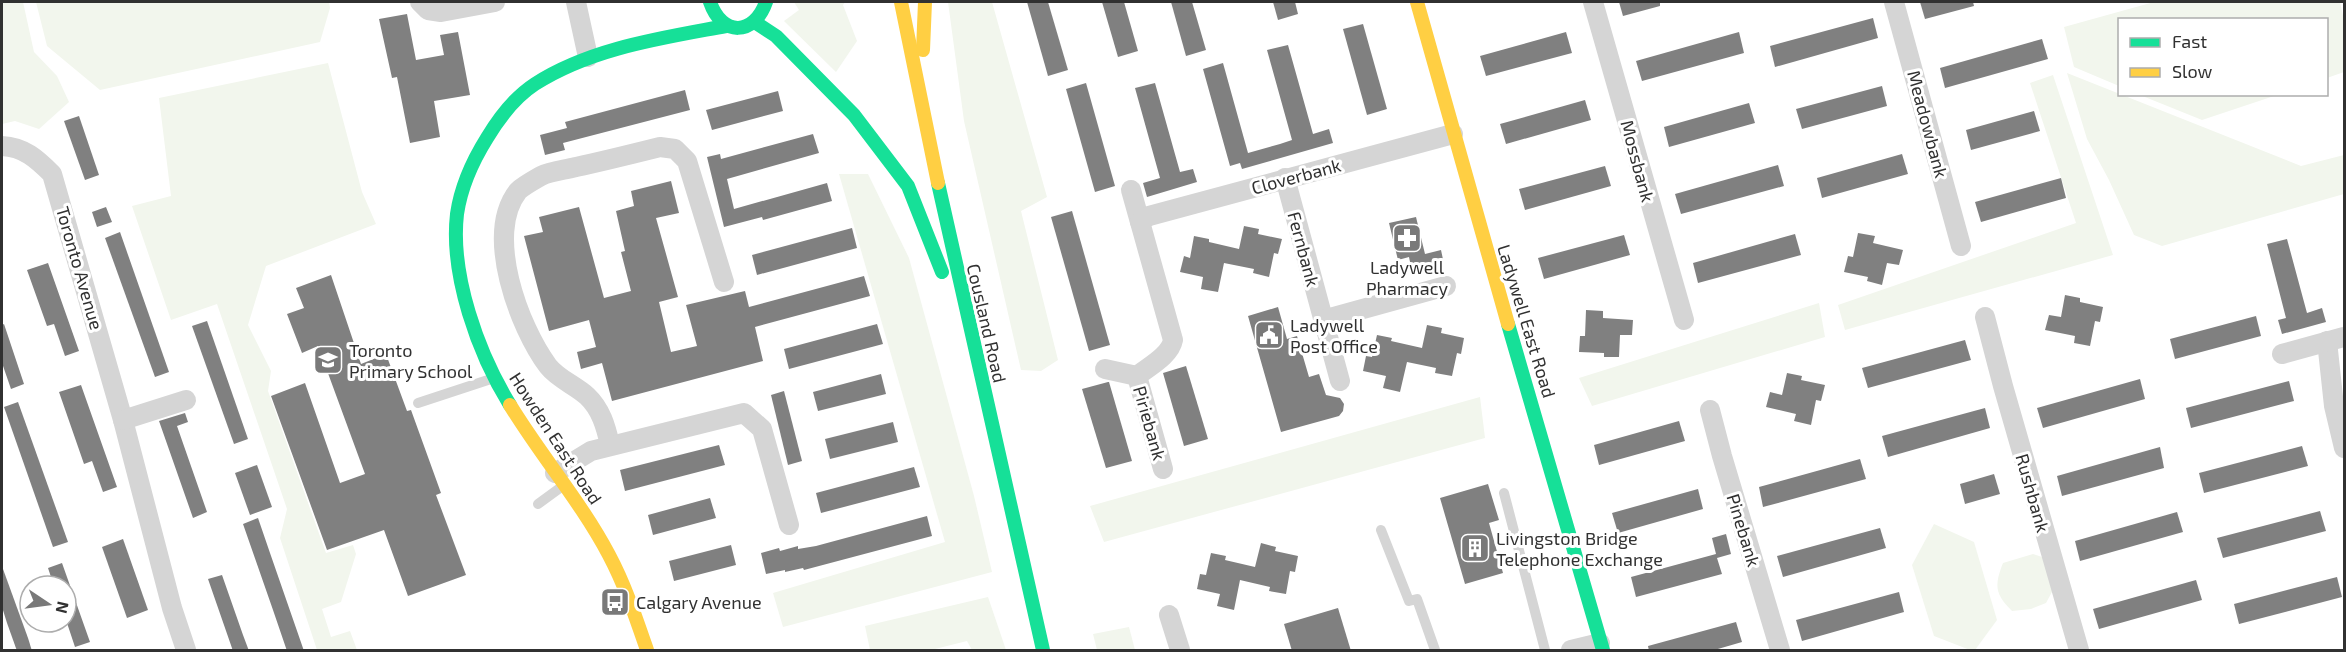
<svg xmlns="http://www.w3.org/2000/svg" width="2346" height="652" viewBox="0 0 2346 652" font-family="'Exo 2',sans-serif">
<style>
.green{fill:#f2f6ed}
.building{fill:#808080}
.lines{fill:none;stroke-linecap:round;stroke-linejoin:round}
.lane{stroke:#d5d5d5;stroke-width:10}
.street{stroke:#d5d5d5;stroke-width:20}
.fast{stroke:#16e098;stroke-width:14}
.slow{stroke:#ffcf43;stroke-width:14}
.labels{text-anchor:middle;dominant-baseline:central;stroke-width:6;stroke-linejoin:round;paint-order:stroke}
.street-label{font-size:18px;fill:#313131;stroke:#fff}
.poi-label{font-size:18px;fill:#313131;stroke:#fff;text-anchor:start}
</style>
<rect width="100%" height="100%" fill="#fff"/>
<g class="green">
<polygon points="2,2 23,2 34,52 57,76 69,102 39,129 15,121 2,124"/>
<polygon points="36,2 329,2 330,8 320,42 100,90 47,46"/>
<polygon points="794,2 845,2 843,5 857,41 836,72 784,21 799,10"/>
<polygon points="948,2 992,2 1047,197 1021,211 1058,360 1041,371 1021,370 964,121"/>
<polygon points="2154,2 2340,2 2344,20 2344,72 2327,78 2326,20 2120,20 2119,86 2074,67 2064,27"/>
<polygon points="328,63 362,192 376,224 266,266 248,325 271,371 268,391 326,553 353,545 356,554 341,602 322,609 331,637 350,631 357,650 317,650 280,538 287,509 217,304 171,320 132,206 171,196 159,98"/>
<polygon points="2067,73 2301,166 2344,155 2344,194 2162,246 2134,235 2109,180 2087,139"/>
<polygon points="2053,75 2113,255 1845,330 1838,305 2076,223 2030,83"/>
<polygon points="2140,95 2277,95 2202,120"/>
<polygon points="839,174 868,174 909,258 974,496 992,572 783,627 773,593 945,542"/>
<polygon points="1819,303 1825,337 1592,406 1579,378"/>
<polygon points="1480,397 1485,438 1104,542 1090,506"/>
<polygon points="1934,524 1974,542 1997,620 1975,650 1970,650 1934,636 1912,565"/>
<path d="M 2033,554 L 2045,558 L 2053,590 L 2046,603 L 2031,609 L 2012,611 C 1995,594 1994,586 2003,563 Z"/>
<polygon points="988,597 1006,650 972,650 967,641 931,650 870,650 865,626"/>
<polygon points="1129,627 1135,650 1097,650 1093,634"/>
</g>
<g class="building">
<polygon points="1027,2 1048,2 1068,70 1048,76"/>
<polygon points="1102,2 1124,2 1138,51 1118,57"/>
<polygon points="1171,2 1192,2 1206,50 1186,56"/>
<polygon points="1273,2 1295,2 1298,14 1278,20"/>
<polygon points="1619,2 1660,2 1660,6 1623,16"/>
<polygon points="1920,2 1973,2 1974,6 1925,19"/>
<polygon points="407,14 416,60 444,55 440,35 458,32 470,95 434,101 440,137 410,143 397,77 392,78 379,19"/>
<polygon points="1873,18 1878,38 1775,67 1770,46"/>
<polygon points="1363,24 1387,109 1367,115 1343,29"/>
<polygon points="1566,32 1572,53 1486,76 1480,56"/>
<polygon points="1739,32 1744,53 1642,81 1636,61"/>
<polygon points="2042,39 2048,59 1945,88 1940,68"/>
<polygon points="1288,45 1313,134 1329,129 1333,143 1242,169 1240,163 1230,166 1203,69 1223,63 1248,153 1280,144 1292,140 1267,50"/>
<polygon points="1086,83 1115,186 1095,192 1066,89"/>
<polygon points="1155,83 1180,172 1193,169 1197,182 1147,197 1143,183 1160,178 1135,88"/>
<polygon points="1882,86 1887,106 1802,129 1796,109"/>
<polygon points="685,90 690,110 563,143 565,150 545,155 540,135 567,128 565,122"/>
<polygon points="778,91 783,111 712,130 706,110"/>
<polygon points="1585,100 1591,120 1506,144 1500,124"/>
<polygon points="1749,103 1755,123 1669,147 1664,127"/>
<polygon points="2034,111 2040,131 1971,150 1966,130"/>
<polygon points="79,116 99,175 85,180 64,121"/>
<polygon points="813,134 819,153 727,179 734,209 827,183 832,201 763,220 762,217 724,227 707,157 720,154 721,159"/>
<polygon points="1902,154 1908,174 1822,198 1817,178"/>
<polygon points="1778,165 1784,186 1681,214 1675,194"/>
<polygon points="1605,166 1611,186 1525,210 1519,189"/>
<polygon points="2061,178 2066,198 1981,222 1975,202"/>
<polygon points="671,181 679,213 656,218 678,297 659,302 671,352 697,346 686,305 745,291 749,307 864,276 870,296 755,327 763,361 612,401 602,363 581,369 577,352 596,347 589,320 549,331 524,236 543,232 539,217 579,207 604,298 631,291 621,252 625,251 616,211 634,206 631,191"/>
<polygon points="106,207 112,222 97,227 92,212"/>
<polygon points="1072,211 1110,345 1089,351 1051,217"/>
<polygon points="1416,217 1425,254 1441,250 1444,264 1412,272 1409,257 1398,260 1389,223"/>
<polygon points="1244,226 1259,229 1258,234 1282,239 1278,254 1274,253 1269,277 1253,273 1254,269 1224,263 1218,292 1201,289 1203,277 1180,272 1184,256 1190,258 1194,236 1209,239 1209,242 1239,249"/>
<polygon points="852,228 857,248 757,275 752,255"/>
<polygon points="120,232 169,372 155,377 105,238"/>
<polygon points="1858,233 1875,236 1873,243 1903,250 1899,265 1887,263 1882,285 1867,281 1868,277 1844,272 1848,256 1853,257"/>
<polygon points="1795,234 1801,255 1698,283 1693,263"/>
<polygon points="1624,235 1630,255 1544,279 1538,258"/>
<polygon points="2287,239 2307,313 2322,308 2326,322 2282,334 2278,320 2286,318 2267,244"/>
<polygon points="48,263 79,351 65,356 54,324 47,326 27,270"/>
<polygon points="331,275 361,364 386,354 407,411 411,410 441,493 436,495 466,575 408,596 384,530 327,550 271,396 305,383 340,483 365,474 318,346 302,353 287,314 304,308 296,288"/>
<polygon points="2065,295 2080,298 2080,302 2103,307 2100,322 2095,321 2090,346 2074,343 2075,336 2045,330 2049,315 2061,317"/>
<polygon points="1278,307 1287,339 1297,336 1309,377 1319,374 1326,395 1340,398 1344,404 1343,411 1339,416 1281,432 1248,316"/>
<polygon points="1586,310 1603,311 1603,318 1633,320 1632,335 1620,335 1619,357 1604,357 1604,353 1579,352 1580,336 1585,336"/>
<polygon points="2256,316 2261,336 2175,359 2170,339"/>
<polygon points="207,321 248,439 234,444 192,326"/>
<polygon points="4,324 24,384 11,389 2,363 2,325"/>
<polygon points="877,324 883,344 789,369 784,349"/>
<polygon points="1427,325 1442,328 1441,333 1464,338 1461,354 1457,353 1452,376 1435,373 1436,368 1407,362 1400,392 1383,388 1386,376 1363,371 1366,356 1372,357 1377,335 1392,338 1391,341 1422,348"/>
<polygon points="1965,340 1971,360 1868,388 1862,368"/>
<polygon points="1186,366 1208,439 1184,446 1163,373"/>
<polygon points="1787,373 1802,376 1801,380 1825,385 1821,401 1816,400 1811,425 1794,421 1796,414 1766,407 1770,392 1782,395"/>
<polygon points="881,374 886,394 818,411 813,392"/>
<polygon points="2140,379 2145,399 2043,428 2037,408"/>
<polygon points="2289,381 2294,401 2191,428 2186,408"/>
<polygon points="1108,382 1109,382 1132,461 1106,468 1082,389"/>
<polygon points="81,385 117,487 103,492 92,461 84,464 59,392"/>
<polygon points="784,391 802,461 788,465 771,395"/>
<polygon points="18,402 68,542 53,547 4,407"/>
<polygon points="1985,408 1990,428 1888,457 1882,436"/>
<polygon points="185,413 188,422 177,426 207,512 193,518 159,421"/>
<polygon points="1679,421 1685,441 1599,465 1594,445"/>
<polygon points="893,422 898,442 830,459 825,439"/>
<polygon points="719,445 725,465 625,491 620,470"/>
<polygon points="2302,446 2308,466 2204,493 2199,473"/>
<polygon points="2160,447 2164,468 2062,496 2057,476"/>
<polygon points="1860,459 1866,479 1763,507 1759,487"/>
<polygon points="257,465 272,507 250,515 235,473"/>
<polygon points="914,467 920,487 821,513 816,493"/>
<polygon points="1994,474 2000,494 1965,504 1960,484"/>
<polygon points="1488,484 1499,520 1489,523 1503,573 1465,584 1440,498"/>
<polygon points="1698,489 1703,509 1618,533 1612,513"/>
<polygon points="710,498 716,518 653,535 648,515"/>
<polygon points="2320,511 2326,531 2223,558 2217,538"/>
<polygon points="2177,512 2183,532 2080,561 2075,541"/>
<polygon points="927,516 932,536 804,570 803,568 785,572 785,570 766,574 761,553 779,548 780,551 798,546 798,549 816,546"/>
<polygon points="258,518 270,553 304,651 287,651 273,610 243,524"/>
<polygon points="1880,528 1886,548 1783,577 1777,556"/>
<polygon points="1726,534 1731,554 1717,558 1722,574 1636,597 1631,577 1716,554 1712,538"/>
<polygon points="123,539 148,610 127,618 102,547"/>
<polygon points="1261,543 1276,547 1275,551 1298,556 1295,572 1290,571 1286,594 1269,591 1270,587 1240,580 1234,610 1217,606 1220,594 1197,589 1200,574 1206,575 1211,553 1226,556 1225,560 1255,567"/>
<polygon points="731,545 736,565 674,581 669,561"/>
<polygon points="62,563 90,642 75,647 66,620 66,586 54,586 48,568"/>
<polygon points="3,569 28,638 32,651 17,651 7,623 2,607 2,570"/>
<polygon points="222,575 243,635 249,651 233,651 208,579"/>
<polygon points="2337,577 2342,597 2239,624 2234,604"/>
<polygon points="2196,580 2202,600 2099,629 2093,609"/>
<polygon points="1899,592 1904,612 1802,641 1796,620"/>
<polygon points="1338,608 1351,651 1292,651 1284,624"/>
<polygon points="1736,622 1742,642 1711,651 1649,651 1648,646"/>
</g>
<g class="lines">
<g class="lane">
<polyline points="418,403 494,378"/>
<polyline points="1504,493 1545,650"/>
<polyline points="538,504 564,485"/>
<polyline points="1381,530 1409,601 1417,599 1435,650"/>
</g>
<g class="street">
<polyline points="420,2 428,10 441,12 495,2"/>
<polyline points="576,2 588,57"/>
<polyline points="1593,2 1684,320"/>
<polyline points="1894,2 1961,246"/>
<path d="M 2,146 C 24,147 37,159 52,174 L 123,420 L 172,608 L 186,650"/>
<polyline points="1285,178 1340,381"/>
<polyline points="1131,190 1140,222"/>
<polyline points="1985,317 2003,386 2079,650"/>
<polyline points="1323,320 1446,286"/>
<polyline points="2327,341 2334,406 2344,448"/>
<polyline points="2282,354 2344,337"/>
<polyline points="1105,369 1137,376"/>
<polyline points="1710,410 1722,456 1780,650"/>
<polyline points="123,420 186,400"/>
<path d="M 610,445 C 606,427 601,409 587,396 C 575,385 558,379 548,366 C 519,327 484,234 518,191 C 523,186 534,180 541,176 C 551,171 565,170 576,167 C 604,161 632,154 660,147 L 675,149 L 687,161 L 724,282"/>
<path d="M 1163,469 L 1137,376 C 1148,367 1170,356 1173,340 L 1140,222 L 1149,216 L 1453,134"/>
<polyline points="555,473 591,451 744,413 762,429 789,525"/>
<polyline points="1169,615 1180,650"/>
<polyline points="1571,650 1600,643"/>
</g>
<g class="fast">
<path d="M 710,2 C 722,37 754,36 766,2"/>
<polyline points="756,23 776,36 854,115 908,186 942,272"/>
<polyline points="938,183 1043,650"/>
<polyline points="1508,324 1603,650"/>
<path d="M 510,405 C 478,353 450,275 457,214 C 461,186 472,162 487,138 C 499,118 515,97 535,84 C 591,48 662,38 726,26"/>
</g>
<g class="slow">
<polyline points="901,2 938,183"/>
<polyline points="1417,2 1508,324"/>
<polyline points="923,50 925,2"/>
<path d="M 510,405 C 541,456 581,502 609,555 C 625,585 636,618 647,650"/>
</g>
</g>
<defs>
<g id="pharmacy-square" transform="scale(1.5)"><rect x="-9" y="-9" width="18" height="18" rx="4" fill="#797979" stroke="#fff"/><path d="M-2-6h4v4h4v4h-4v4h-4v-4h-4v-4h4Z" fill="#fff"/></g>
<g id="civic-square" transform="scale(1.5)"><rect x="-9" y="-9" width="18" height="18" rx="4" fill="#797979" stroke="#fff"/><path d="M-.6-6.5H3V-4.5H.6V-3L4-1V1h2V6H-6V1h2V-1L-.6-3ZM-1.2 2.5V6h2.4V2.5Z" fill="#fff"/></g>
<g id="school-square" transform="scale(1.5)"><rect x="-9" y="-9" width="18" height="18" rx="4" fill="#797979" stroke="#fff"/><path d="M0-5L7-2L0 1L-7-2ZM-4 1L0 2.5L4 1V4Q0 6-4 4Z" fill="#fff"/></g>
<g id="building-square" transform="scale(1.5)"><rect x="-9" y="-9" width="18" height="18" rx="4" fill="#797979" stroke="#fff"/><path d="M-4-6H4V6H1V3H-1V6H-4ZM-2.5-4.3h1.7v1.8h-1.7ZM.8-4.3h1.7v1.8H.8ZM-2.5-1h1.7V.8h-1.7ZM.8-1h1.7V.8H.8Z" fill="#fff"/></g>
<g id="bus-square" transform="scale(1.5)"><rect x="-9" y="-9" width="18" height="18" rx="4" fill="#797979" stroke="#fff"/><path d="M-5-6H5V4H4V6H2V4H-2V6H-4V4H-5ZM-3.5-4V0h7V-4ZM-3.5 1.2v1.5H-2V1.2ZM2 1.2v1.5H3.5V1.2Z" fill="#fff"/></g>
</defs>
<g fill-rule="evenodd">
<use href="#pharmacy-square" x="1407" y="238"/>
<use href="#civic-square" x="1269" y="335"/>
<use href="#school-square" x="328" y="360"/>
<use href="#building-square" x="1475" y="548"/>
<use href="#bus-square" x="615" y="602"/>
</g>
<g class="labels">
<g class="street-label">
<text transform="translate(1928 124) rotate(75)">Meadowbank</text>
<text transform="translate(1638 161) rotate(75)">Mossbank</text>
<text transform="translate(1296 176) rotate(-15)">Cloverbank</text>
<text transform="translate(1304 249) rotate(75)">Fernbank</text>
<text transform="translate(80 268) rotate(74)">Toronto Avenue</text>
<text transform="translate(1527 321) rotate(73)">Ladywell East Road</text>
<text transform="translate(987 323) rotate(77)">Cousland Road</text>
<text transform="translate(1150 423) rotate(74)">Piriebank</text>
<text transform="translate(556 438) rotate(57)">Howden East Road</text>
<text transform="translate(2033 493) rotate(74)">Rushbank</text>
<text transform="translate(1744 530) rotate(73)">Pinebank</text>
</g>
<g class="poi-label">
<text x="1407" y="267" text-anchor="middle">Ladywell<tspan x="1407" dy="21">Pharmacy</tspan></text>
<text x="1290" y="325">Ladywell<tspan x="1290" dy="21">Post Office</tspan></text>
<text x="349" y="350">Toronto<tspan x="349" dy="21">Primary School</tspan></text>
<text x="1496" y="538">Livingston Bridge<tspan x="1496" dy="21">Telephone Exchange</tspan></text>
<text x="636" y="602">Calgary Avenue</text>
</g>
</g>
<rect width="2346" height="652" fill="none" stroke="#313131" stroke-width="6"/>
<rect x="2118" y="18" width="210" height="78" fill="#ffffff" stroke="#adadad" stroke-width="1.5"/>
<rect x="2130" y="38" width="30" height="9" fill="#16e098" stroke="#adadad" stroke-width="1.5"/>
<text x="2172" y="48" font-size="18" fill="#313131">Fast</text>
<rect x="2130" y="68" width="30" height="9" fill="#ffcf43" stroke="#adadad" stroke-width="1.5"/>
<text x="2172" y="78" font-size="18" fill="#313131">Slow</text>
<g transform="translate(48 604) rotate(103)"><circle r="28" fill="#ffffff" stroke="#adadad" stroke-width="1.5"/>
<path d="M0-4.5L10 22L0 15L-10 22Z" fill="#797979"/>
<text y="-9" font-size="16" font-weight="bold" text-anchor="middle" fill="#313131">N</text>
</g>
</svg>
